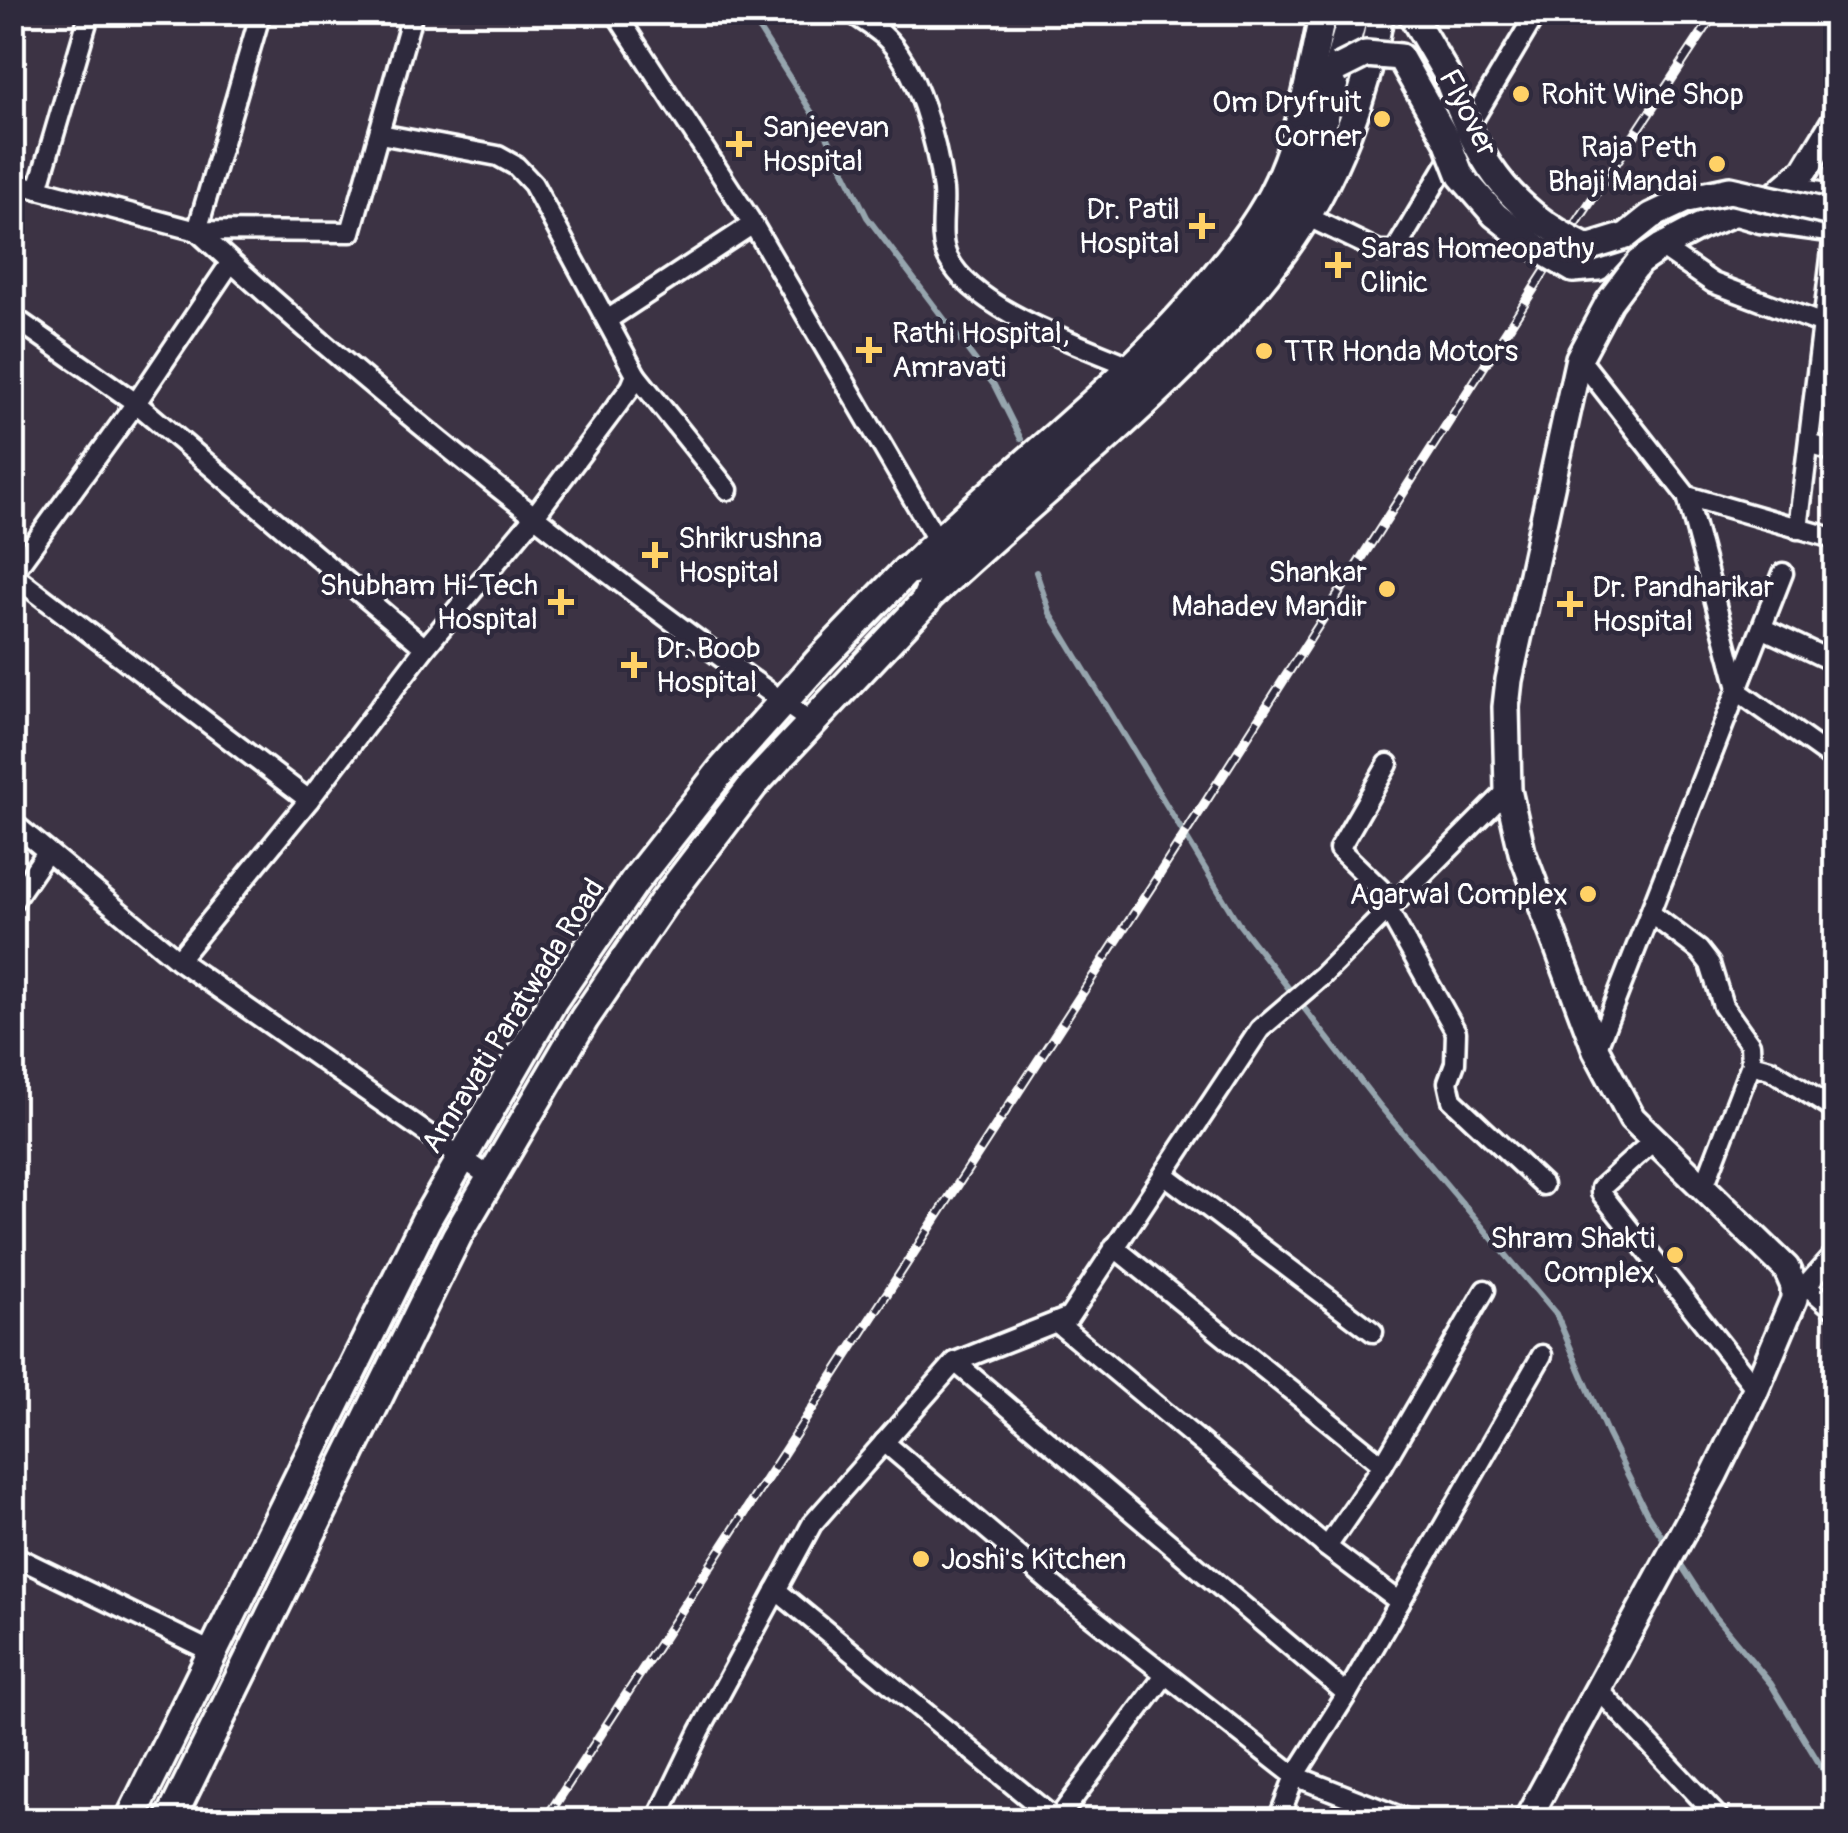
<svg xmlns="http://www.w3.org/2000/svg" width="1848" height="1833" viewBox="0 0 1848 1833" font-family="Pangolin,sans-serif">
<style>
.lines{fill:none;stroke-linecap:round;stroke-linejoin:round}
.stream{stroke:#96a5ae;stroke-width:6}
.street-casing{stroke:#fff;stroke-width:25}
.secondary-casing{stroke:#fff;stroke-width:32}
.primary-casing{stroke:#fff;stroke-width:35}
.street{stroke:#2f2a3d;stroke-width:18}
.secondary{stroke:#2f2a3d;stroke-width:25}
.primary{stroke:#2f2a3d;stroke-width:28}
.rail-casing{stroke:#fff;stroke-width:10}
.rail{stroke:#2f2a3d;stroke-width:6;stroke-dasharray:19;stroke-linecap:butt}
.secondary-bridge-casing{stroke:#fff;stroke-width:32;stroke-linecap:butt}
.secondary-bridge{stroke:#2f2a3d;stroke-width:25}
.poi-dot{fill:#ffd166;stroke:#2f2a3d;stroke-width:4}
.labels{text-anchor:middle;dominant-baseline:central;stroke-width:9;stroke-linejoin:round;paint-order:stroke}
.poi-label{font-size:30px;fill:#fff;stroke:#2f2a3d;text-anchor:start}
.street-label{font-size:30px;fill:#fff;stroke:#2f2a3d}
</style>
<rect width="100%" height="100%" fill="#3c3344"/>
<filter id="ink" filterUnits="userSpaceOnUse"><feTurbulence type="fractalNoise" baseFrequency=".01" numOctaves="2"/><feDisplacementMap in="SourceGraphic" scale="20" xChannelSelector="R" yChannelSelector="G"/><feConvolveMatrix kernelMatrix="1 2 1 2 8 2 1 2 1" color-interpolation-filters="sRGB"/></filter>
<g filter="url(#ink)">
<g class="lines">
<g class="stream">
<polyline points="748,12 828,138 867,217 994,385 1021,439"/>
<polyline points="1036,572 1050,613 1238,923 1380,1106 1556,1314 1608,1435 1647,1514 1669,1547"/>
<polyline points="1676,1557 1713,1614 1771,1684 1836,1791"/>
</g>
<g class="street-casing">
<g id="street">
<path d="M 261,12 L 197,231 C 390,409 597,570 811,722"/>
<polyline points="615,12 753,224 937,540"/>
<path d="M 851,12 C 861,20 873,26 883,35 C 918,66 937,144 943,190 C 945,211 938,239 948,258 C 974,310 1079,344 1130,366"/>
<polyline points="12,182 197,231 351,232 413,12"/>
<polyline points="1789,186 1836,195"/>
<polyline points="38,189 90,12"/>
<polyline points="1733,215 1760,223 1836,233"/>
<polyline points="1306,216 1379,251 1395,251 1537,12"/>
<polyline points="1661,247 1713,283 1823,324"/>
<polyline points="12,316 136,403 425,648"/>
<polyline points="607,320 753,224"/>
<polyline points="1579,358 1687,496 1739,692 1836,761"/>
<polyline points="636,375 728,490"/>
<polyline points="1809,444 1836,452"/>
<polyline points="1687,496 1836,539"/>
<polyline points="1798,529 1834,233"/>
<polyline points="12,574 136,403 231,262"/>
<polyline points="12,574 309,800"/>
<polyline points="1762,628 1836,663"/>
<polyline points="1388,764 1339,849 1395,903"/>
<polyline points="12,822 178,960 491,1178"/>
<polyline points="12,903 47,852"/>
<polyline points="1388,910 1456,1032 1455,1063 1448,1082 1452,1100 1543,1185"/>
<polyline points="1650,913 1699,950 1710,964 1723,1006 1750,1044 1751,1064 1703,1189"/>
<polyline points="178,960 309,800 425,648 533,518 631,387 636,375 533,184 516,166 498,156 380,134"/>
<polyline points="1596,1050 1783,573"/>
<polyline points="1751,1064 1770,1069 1836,1111"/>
<polyline points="1654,1140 1601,1188 1601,1193 1756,1389"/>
<polyline points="1164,1174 1373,1332"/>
<polyline points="1114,1247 1383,1465"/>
<polyline points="1807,1286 1836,1311"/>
<polyline points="1794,1299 1836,1252"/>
<polyline points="1056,1322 1327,1547 1383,1465 1485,1290"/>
<polyline points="955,1362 1347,1694"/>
<polyline points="884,1442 1072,1601 1295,1776 1408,1820"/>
<polyline points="1324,1545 1400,1602"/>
<polyline points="12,1555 214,1653"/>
<polyline points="776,1590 1056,1820"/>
<polyline points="1598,1689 1721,1820"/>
<polyline points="657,1820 700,1731 812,1524 955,1362 1069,1317 1260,1029 1322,976 1508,790"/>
<polyline points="1057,1820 1165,1675"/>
<polyline points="1278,1820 1295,1776 1347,1694 1542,1355"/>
</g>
</g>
<g class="secondary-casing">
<g id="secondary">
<polyline points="1410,12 1445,72"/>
<polyline points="1573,269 1598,267 1626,236"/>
<path d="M 907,570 C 1008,469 1124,388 1214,276 C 1235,250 1256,224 1271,195 C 1300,140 1310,73 1323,12"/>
<path d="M 927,600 C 1047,485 1186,385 1285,250 C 1335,182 1367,95 1381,12"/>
<polyline points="1527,1820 1714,1475 1756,1389 1794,1299 1794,1286 1786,1268 1632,1118 1596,1050 1522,852 1508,790 1506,707 1509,680 1579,358 1609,302 1639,262 1661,247 1699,227 1775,196 1805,170 1836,119"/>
</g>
</g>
<g class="primary-casing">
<g id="primary">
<polyline points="130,1820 426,1220 553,1000 634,882 722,770 822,658 907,570 941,564"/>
<polyline points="170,1820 457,1236 584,1019 663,903 753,785 925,602 941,564 1108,419 1155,373 1257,258 1283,216 1314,150 1354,12"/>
</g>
</g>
<use href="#street" class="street"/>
<use href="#secondary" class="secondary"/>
<use href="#primary" class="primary"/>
<g class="rail-casing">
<polyline id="rail" points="545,1820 1157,878 1552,260 1716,12"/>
</g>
<use href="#rail" class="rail"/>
<g class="secondary-bridge-casing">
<g id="secondary-bridge">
<polyline points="1338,68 1366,54 1400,57 1447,140 1461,176 1495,215 1537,248 1573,269"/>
<path d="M 1445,72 C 1478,158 1501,205 1587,248 L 1626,236 L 1651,216 L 1687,199 L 1730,190 L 1836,214"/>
</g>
</g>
<use href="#secondary-bridge" class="secondary-bridge"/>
</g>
</g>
<g class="poi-dot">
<circle cx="1521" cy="94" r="10"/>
<circle cx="1382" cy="119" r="10"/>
<path d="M734 129h10v10h10v10h-10v10h-10v-10h-10v-10h10z"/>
<circle cx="1717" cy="164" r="10"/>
<path d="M1197 211h10v10h10v10h-10v10h-10v-10h-10v-10h10z"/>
<path d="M1333 250h10v10h10v10h-10v10h-10v-10h-10v-10h10z"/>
<path d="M864 335h10v10h10v10h-10v10h-10v-10h-10v-10h10z"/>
<circle cx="1264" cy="351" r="10"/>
<path d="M650 540h10v10h10v10h-10v10h-10v-10h-10v-10h10z"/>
<circle cx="1387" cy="589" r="10"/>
<path d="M556 587h10v10h10v10h-10v10h-10v-10h-10v-10h10z"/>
<path d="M1565 589h10v10h10v10h-10v10h-10v-10h-10v-10h10z"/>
<path d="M629 650h10v10h10v10h-10v10h-10v-10h-10v-10h10z"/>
<circle cx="1588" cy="894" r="10"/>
<circle cx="1675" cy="1255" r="10"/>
<circle cx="921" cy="1559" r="10"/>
</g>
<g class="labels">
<g class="poi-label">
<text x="1541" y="94">Rohit Wine Shop</text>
<text x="1362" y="102" text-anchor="end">Om Dryfruit<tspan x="1362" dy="34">Corner</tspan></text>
<text x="762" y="127">Sanjeevan<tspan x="762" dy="34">Hospital</tspan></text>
<text x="1697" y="147" text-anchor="end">Raja Peth<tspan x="1697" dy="34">Bhaji Mandai</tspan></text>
<text x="1180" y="209" text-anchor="end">Dr. Patil<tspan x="1180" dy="34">Hospital</tspan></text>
<text x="1360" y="248">Saras Homeopathy<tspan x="1360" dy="34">Clinic</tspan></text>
<text x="892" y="333">Rathi Hospital,<tspan x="892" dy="34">Amravati</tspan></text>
<text x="1284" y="351">TTR Honda Motors</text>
<text x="678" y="538">Shrikrushna<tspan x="678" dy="34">Hospital</tspan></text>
<text x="1367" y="572" text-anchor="end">Shankar<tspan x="1367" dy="34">Mahadev Mandir</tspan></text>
<text x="538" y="585" text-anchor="end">Shubham Hi-Tech<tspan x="538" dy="34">Hospital</tspan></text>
<text x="1592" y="587">Dr. Pandharikar<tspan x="1592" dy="34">Hospital</tspan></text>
<text x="656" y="648">Dr. Boob<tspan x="656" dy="34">Hospital</tspan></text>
<text x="1568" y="894" text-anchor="end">Agarwal Complex</text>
<text x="1655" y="1238" text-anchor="end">Shram Shakti<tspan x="1655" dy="34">Complex</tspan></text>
<text x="941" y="1559">Joshi's Kitchen</text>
</g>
<g class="street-label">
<text transform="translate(1468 113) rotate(63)">Flyover</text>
<text transform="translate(513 1016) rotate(-58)">Amravati Paratwada Road</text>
</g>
</g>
<rect width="1848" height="1833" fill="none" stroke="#2f2a3d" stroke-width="50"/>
<rect x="25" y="25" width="1798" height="1783" fill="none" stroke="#fff" stroke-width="4" filter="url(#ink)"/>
</svg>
